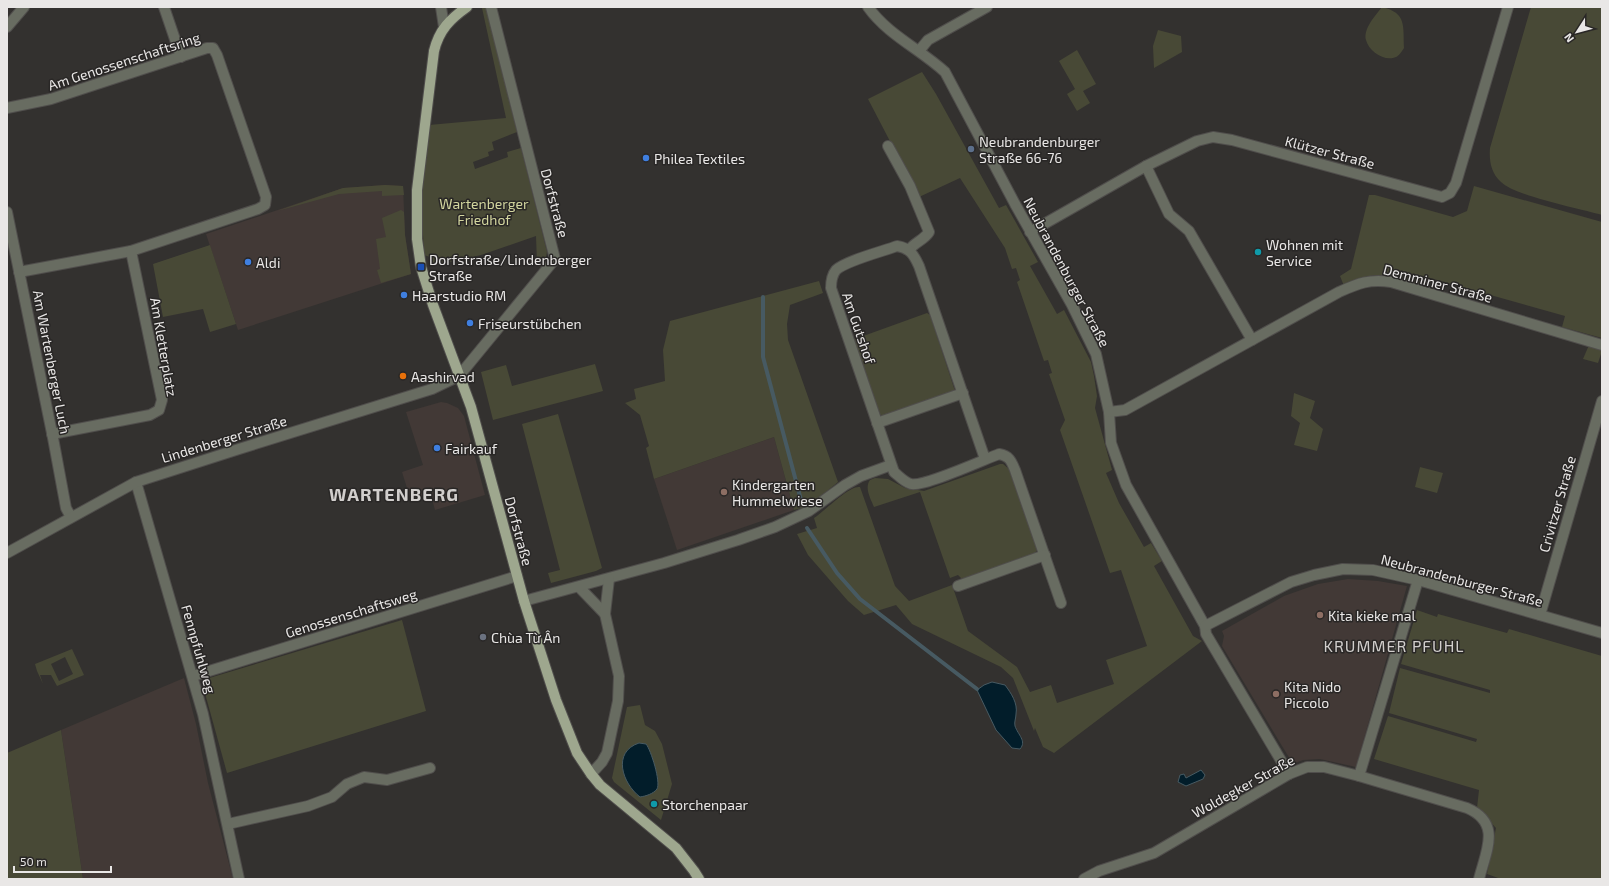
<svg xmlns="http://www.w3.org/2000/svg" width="1609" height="886" viewBox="0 0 1609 886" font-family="'Exo 2',sans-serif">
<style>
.built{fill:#423936}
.green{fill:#484936;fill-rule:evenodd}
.water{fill:#021d2a;stroke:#475a62}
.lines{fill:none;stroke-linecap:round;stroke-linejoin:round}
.stream{stroke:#475a62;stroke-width:4}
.minor-casing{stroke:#504e4c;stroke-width:12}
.major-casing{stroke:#504e4c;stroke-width:12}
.minor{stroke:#686c61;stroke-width:10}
.major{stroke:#9ea78e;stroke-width:10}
.service-dot{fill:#5c6f8a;stroke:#292726;stroke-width:1.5}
.shop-dot{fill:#3f7fe0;stroke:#292726;stroke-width:1.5}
.culture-dot{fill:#0f9aa8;stroke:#292726;stroke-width:1.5}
.transit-dot{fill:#1a4fb4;stroke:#292726;stroke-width:1.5}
.food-dot{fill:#e8710a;stroke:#292726;stroke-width:1.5}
.education-dot{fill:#8d6e63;stroke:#292726;stroke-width:1.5}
.worship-dot{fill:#6b7280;stroke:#292726;stroke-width:1.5}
.labels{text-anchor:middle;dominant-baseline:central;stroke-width:3;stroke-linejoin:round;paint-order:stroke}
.street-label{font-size:14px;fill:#e9e7e6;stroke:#292726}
.poi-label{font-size:14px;fill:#e9e7e6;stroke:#292726;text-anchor:start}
.park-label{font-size:14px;fill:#d3d69f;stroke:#292726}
.quarter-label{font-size:16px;letter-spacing:1px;fill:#d1cecc;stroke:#292726}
.district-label{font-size:18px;font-weight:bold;letter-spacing:1px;fill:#d1cecc;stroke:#292726}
</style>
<rect width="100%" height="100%" fill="#33312f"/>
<g class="built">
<polygon points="385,185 403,186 405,235 411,274 238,330 206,234 343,188"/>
<polygon points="441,402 447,403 458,408 464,416 485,495 435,510 431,495 411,501 402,472 423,465 406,412"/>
<polygon points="774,437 794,510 677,550 654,479"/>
<polygon points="1348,579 1378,581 1407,586 1356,767 1320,759 1303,760 1295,763 1290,759 1282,746 1222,646 1224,636 1222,631 1284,596 1318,584"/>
<polygon points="184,678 196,724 208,783 233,879 83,879 61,730"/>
</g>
<g class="green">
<polygon points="483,7 486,7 517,132 492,142 494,150 488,152 489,156 473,162 475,169 508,157 507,152 521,148 547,252 545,262 540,267 537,263 536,236 481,255 431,266 430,257 424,255 421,194 429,125 506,118 482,8"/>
<path d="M 1382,7 C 1407,13 1403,26 1404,48 C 1402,51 1399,56 1396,57 C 1385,62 1369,52 1366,40 C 1363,29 1375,16 1382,7 Z"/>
<path d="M 1531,7 L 1602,7 L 1602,215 C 1581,209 1515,196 1501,182 C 1491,173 1489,161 1490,148 Z"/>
<polygon points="1158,30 1181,36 1182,52 1154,68 1153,46"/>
<polygon points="1077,50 1096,84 1083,91 1090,103 1077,111 1067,94 1075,89 1059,61"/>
<path d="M 922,72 L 936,94 L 999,208 L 1006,205 L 1038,262 L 1030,266 L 1057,314 L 1064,310 L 1091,362 L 1094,376 L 1097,396 L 1095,408 L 1112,470 L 1106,473 L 1119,503 L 1144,547 L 1151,543 L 1162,561 L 1154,566 L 1193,636 L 1202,641 L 1054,753 L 1043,747 L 1035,728 L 1034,731 L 1013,678 L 1001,667 L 912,624 L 896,605 L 864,615 L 848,601 L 808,555 L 797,534 L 817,528 L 814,518 C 825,511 849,485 860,487 L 895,586 L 909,601 L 952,585 L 968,631 L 1017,667 L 1030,692 L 1051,685 L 1057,703 L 1114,684 L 1106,660 L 1147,646 L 1121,570 L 1110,573 L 1060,430 L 1065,420 L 1049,374 L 1052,373 L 1048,360 L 1044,361 L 1017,282 L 1020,280 L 1016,268 L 1012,269 L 1005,248 L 960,178 L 919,197 L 868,99 Z"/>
<polygon points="385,185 403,186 404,195 382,196 382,191 339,194 277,211 343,188"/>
<path d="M 1474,186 L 1602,222 L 1602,338 L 1562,327 L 1565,316 L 1423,276 L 1421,285 C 1403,280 1383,272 1365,277 C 1358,279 1351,283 1344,286 L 1340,276 L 1351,269 L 1369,195 L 1375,195 L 1453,217 L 1467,211 Z"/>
<polygon points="401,210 404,212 405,235 411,274 381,283 377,270 380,269 376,239 386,237 382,218"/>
<polygon points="210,245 236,324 210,332 203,309 163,317 153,264"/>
<polygon points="819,281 823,293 790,305 787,324 788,340 838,482 809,506 794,510 774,437 654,479 646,448 649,446 640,415 625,403 636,399 634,389 665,381 663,350 670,321"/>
<polygon points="927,313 930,315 955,391 882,417 880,414 855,343 855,339"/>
<polygon points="1589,345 1602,351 1598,363 1583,359"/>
<polygon points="595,364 603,391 493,420 481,372 506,365 512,386"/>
<polygon points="1294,393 1315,401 1310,418 1323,429 1317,451 1294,445 1300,423 1291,416"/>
<polygon points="558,414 602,568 596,571 551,583 548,573 560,570 522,424"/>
<path d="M 1000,464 L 1003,464 L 1009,469 L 1037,550 L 1034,555 L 962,579 L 958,575 L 950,578 L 920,492 L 874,507 C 871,499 864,488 870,480 L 875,478 L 888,479 L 905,488 L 924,491 Z"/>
<polygon points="1420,467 1443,473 1437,493 1415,487"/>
<polygon points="1417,610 1437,617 1438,614 1507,633 1509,629 1602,656 1602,879 1501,879 1487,874 1496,828 1477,808 1479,790 1374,759 1388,716 1476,742 1477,739 1389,713 1400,668 1490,693 1490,690 1401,664"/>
<polygon points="402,620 426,711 227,773 203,686 206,679"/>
<path d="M 72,649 L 84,675 L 57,686 L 51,675 L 40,675 L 43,684 L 37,671 L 35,664 ZM 65,657 L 73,674 L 59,681 L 51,664 Z"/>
<polygon points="640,705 645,725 655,731 662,744 672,784 661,820 614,782 612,778 627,707"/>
<polygon points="61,730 83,879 7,879 7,753"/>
</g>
<g class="water">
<path d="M 992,682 L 1005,685 C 1011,693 1018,703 1016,714 C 1016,718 1014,722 1015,726 C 1018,735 1027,741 1020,749 L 1012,748 L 996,730 L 977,690 L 984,685 Z"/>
<path d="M 639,743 L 646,744 C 651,750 661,782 657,789 C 653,794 646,796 640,797 C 622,783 612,752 639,743 Z"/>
<polygon points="1201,770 1205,775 1203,779 1186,786 1178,782 1180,775 1184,774 1186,778"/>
</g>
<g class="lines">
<g class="stream">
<polyline points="763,297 763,357 801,500"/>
<polyline points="807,528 837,573 860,599 977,689"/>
</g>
<g class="minor-casing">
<g id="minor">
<polyline points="164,7 181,57"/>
<polyline points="441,7 444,27"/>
<path d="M 868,7 C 888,35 920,49 945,72 L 1015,204 L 1072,305 L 1096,354 L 1109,412 L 1111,443 L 1126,485 L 1205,626 L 1206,634 L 1289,774"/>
<polyline points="7,27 24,7"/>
<polyline points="919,51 928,40 987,7"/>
<polyline points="7,108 51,99 207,48 213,48 217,55 266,197 265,205 258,209 131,251 19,272"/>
<path d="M 888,146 L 910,186 L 929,232 C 924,240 915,242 909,250"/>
<polyline points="1146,166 1169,214 1189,231 1252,340"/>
<polyline points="7,212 53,438 66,508 71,517"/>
<polyline points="1030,232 1146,166 1197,141 1213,137 1232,140 1442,197 1450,193 1456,183 1508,7"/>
<path d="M 1109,412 L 1125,410 L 1339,292 C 1359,283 1369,279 1391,282 L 1602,345"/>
<polyline points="877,423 963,393"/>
<polyline points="52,434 150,415 159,410 162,400 131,251"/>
<path d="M 985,459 L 919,266 C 914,255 910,248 897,246 C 884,251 845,261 836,270 C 832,275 831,282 831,288 L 894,472 C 899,476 904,482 911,484 C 924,487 983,460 999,454 C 1009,456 1011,460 1015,470 L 1061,603"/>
<polyline points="136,482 203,714 239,879"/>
<polyline points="7,553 136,482 239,449 432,389 459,376 555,259 491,7"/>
<polyline points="958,586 1045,555"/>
<polyline points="579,587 605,614"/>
<polyline points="524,601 664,563 738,540 775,527 809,511 845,485 861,476 891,465"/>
<polyline points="1540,615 1602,401"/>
<polyline points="1205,626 1291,582 1314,575 1343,569 1373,570 1418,580 1602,633"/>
<polyline points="193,676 517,576"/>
<polyline points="591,774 602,762 607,753 618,701 619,676 605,614 609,579"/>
<polyline points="1359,776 1418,580"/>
<polyline points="228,824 308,806 332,797 347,784 364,777 387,780 430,768"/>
<path d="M 1084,879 L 1099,871 L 1154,853 L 1289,774 L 1307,767 L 1324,767 L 1359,776 L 1467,808 C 1502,823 1486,851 1479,879"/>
</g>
</g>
<g class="major-casing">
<path id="major" d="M 467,7 C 450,19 439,30 434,51 L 417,190 L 417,239 L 421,267 L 433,305 L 471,407 L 524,601 L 556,700 L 577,753 L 591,774 L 600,785 L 676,848 L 694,871 L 699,879"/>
</g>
<use href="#minor" class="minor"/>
<use href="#major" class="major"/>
</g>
<circle class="service-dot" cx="971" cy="149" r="4"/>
<g class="shop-dot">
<circle cx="646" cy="158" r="4"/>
<circle cx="248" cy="262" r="4"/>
<circle cx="404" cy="295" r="4"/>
<circle cx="470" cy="323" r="4"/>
<circle cx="437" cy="448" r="4"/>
</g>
<g class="culture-dot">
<circle cx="1258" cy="252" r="4"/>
<circle cx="654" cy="804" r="4"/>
</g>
<rect class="transit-dot" x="417" y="263" width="8" height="8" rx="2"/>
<circle class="food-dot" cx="403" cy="376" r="4"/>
<g class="education-dot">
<circle cx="724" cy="492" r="4"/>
<circle cx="1320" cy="615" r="4"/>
<circle cx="1276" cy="694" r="4"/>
</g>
<circle class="worship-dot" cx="483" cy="637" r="4"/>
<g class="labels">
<g class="street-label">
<text transform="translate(124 61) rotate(-18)">Am Genossenschaftsring</text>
<text transform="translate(1330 152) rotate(15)">Klützer Straße</text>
<text transform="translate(555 203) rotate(75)">Dorfstraße</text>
<text transform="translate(1067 272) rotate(62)">Neubrandenburger Straße</text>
<text transform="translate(1438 283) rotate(15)">Demminer Straße</text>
<text transform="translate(859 328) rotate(71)">Am Gutshof</text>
<text transform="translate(164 347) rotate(80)">Am Kletterplatz</text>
<text transform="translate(52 362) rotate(79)">Am Wartenberger Luch</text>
<text transform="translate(224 439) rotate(-17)">Lindenberger Straße</text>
<text transform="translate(1557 504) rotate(-74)">Crivitzer Straße</text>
<text transform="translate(519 531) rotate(75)">Dorfstraße</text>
<text transform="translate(1462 580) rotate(15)">Neubrandenburger Straße</text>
<text transform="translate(351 613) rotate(-17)">Genossenschaftsweg</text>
<text transform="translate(199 649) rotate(74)">Fennpfuhlweg</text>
<text transform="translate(1243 786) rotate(-29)">Woldegker Straße</text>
</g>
<g class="poi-label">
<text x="979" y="141">Neubrandenburger<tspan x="979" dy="16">Straße 66-76</tspan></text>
<text x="654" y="158">Philea Textiles</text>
<text x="1266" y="244">Wohnen mit<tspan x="1266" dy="16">Service</tspan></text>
<text x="429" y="259">Dorfstraße/Lindenberger<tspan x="429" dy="16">Straße</tspan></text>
<text x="256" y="262">Aldi</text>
<text x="412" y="295">Haarstudio RM</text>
<text x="478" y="323">Friseurstübchen</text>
<text x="411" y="376">Aashirvad</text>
<text x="445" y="448">Fairkauf</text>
<text x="732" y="484">Kindergarten<tspan x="732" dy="16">Hummelwiese</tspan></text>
<text x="1328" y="615">Kita kieke mal</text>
<text x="491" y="637">Chùa Từ Ân</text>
<text x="1284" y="686">Kita Nido<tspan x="1284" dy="16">Piccolo</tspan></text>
<text x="662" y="804">Storchenpaar</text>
</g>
<g class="park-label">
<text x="484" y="203">Wartenberger<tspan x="484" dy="16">Friedhof</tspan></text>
</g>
<g class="quarter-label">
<text x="1394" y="645">KRUMMER PFUHL</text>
</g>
<g class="district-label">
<text x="394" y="494">WARTENBERG</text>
</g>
</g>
<rect width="1609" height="886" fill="none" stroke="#e9e7e6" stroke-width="16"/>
<g transform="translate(1577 32) rotate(234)" stroke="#292726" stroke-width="3" paint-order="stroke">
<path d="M0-3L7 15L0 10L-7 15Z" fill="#e9e7e6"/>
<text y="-6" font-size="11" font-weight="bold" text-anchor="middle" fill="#e9e7e6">N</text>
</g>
<path d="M14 866v6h97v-6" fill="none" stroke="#e9e7e6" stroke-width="2"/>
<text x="20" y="866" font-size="12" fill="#e9e7e6" stroke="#292726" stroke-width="3" paint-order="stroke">50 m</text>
</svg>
